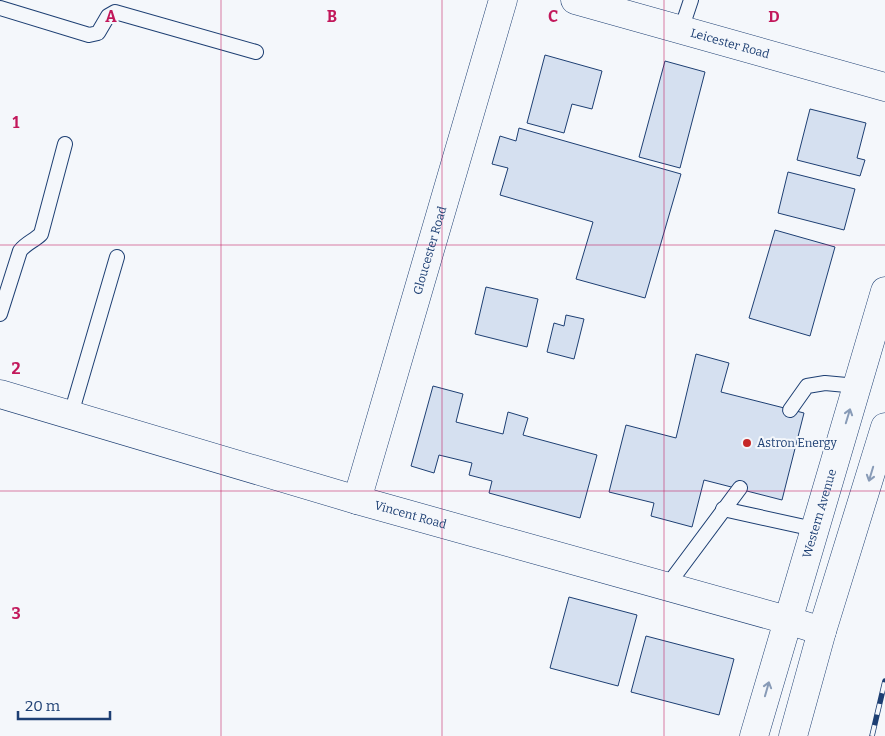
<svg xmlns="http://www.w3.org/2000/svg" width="885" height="736" viewBox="0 0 885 736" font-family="Bitter,serif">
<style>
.building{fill:#d5e0f0;stroke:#1d3f73}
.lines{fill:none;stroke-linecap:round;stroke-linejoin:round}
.lane-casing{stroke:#1d3f73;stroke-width:16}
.street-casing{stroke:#1d3f73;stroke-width:29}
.secondary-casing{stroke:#1d3f73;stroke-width:29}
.primary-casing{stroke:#1d3f73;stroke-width:29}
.lane{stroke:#f4f7fb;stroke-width:14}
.street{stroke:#f4f7fb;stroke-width:28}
.secondary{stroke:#f4f7fb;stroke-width:28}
.primary{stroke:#f4f7fb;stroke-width:28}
.rail-casing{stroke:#1d3f73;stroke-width:5.5}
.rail{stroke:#f4f7fb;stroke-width:4;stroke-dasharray:11;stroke-linecap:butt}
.oneway{stroke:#889bb7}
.grid{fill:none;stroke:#c2185b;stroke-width:1;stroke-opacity:0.55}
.poi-dot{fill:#c62828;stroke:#f4f7fb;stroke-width:2}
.labels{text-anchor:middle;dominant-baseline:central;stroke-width:4;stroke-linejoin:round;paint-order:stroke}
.street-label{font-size:12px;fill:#1d3f73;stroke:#f4f7fb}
.poi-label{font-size:12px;fill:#1d3f73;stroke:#f4f7fb;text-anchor:start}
.grid-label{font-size:16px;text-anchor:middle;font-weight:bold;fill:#c2185b;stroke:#f4f7fb;stroke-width:4;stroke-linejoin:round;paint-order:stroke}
</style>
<rect width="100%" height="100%" fill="#f4f7fb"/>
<g class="building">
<polygon points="545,55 602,71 592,109 572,104 564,133 527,123"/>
<polygon points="665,61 705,72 680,168 639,157"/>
<polygon points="810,109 866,123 857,158 865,160 860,176 797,160"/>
<polygon points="519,128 681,174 645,298 576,279 593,222 500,195 508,168 492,164 500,136 516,141"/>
<polygon points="788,172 855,189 844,230 778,213"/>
<polygon points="775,230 835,247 810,336 749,318"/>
<polygon points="486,287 538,299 527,347 475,334"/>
<polygon points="566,315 584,319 574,359 547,352 554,323 564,326"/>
<polygon points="696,354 729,363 721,392 804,413 782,500 704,480 692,527 651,516 654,503 609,492 626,425 676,438"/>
<polygon points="433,386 463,394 456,422 503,434 508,412 528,418 523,435 597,455 580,518 489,493 492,481 469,475 472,463 439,455 434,473 411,466"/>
<polygon points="569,597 637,615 618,686 550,668"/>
<polygon points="646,636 734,659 719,715 631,692"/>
</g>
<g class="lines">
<g class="lane-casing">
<g id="lane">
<polyline points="0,8 89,35 98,33 108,16 115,12 256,52"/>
<polyline points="681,30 691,0"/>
<path d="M 0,314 L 20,251 C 26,243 34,241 41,234 L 65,144"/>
<polyline points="790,410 807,386 825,383 857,386"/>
<polyline points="71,414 117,257"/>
<polyline points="723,509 814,529"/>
<polyline points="667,586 740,488"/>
</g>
</g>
<g class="street-casing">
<g id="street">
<path id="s1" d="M 575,0 L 885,87"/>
<path id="s2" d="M 357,500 L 503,0"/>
</g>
</g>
<g class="secondary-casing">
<g id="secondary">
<path id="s3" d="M 0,394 L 357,500 L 787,620 L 822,631"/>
</g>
</g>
<g class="primary-casing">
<g id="primary">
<path id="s4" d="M 754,736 L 885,291"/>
<polyline points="793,736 822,631 885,427"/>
</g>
</g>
<use href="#lane" class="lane"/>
<use href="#street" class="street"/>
<use href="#secondary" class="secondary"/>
<use href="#primary" class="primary"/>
<g class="rail-casing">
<polyline id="rail" points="872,736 885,681"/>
</g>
<use href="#rail" class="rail"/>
</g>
<defs><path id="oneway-shaft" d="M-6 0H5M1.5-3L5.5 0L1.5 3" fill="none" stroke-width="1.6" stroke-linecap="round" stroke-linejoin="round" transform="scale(1.25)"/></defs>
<g class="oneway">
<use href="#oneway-shaft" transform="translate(848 416) rotate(-73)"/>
<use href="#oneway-shaft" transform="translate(871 474) rotate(107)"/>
<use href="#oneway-shaft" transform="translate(767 689) rotate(-74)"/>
</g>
<path class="grid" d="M 221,0 L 221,736M 442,0 L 442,736M 664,0 L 664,736M 0,245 L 885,245M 0,491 L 885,491"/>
<circle class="poi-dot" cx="747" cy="443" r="5"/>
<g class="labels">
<g class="street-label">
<text stroke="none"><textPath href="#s1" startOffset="161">Leicester Road</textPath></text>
<text stroke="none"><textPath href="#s2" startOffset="260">Gloucester Road</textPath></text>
<text stroke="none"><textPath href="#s4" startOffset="232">Western Avenue</textPath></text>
<text stroke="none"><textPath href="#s3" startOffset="428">Vincent Road</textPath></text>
</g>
<g class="poi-label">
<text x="757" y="443">Astron Energy</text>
</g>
</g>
<g class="grid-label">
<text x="111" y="22">A</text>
<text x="332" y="22">B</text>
<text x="553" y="22">C</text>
<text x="774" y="22">D</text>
<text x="16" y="128">1</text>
<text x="16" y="374">2</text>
<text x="16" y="619">3</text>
</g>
<path d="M18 711v8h92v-8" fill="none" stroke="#1d3f73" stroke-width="2.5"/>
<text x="25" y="711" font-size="15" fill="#1d3f73" stroke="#f4f7fb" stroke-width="4" paint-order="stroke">20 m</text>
</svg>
